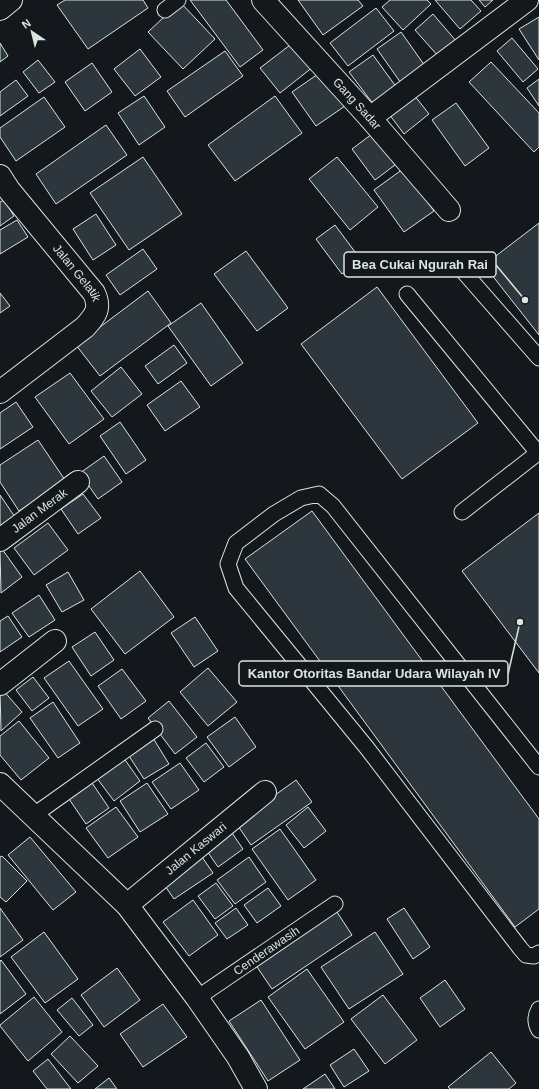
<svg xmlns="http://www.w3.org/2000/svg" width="539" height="1089" viewBox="0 0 539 1089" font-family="Arial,sans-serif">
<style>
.building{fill:#2c363c;stroke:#d8e6dc}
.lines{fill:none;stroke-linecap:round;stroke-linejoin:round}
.lane-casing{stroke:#d8e6dc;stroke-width:17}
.street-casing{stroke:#d8e6dc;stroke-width:24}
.lane{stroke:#14181c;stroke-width:15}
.street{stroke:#14181c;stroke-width:22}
.labels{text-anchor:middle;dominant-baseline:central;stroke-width:3;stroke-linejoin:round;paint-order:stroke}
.street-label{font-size:12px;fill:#d8e6dc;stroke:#14181c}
.leader{fill:none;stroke:#d8e6dc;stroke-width:1.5}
.callout-dot{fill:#d8e6dc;stroke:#14181c;stroke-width:1.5}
.callout{fill:#14181c;stroke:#d8e6dc;stroke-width:1.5}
.callout-label{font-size:13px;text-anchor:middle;font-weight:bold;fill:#d8e6dc}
</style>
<rect width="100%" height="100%" fill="#14181c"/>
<g class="building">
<polygon points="65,0 143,0 148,8 88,49 57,5"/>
<polygon points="190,0 226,0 263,50 240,67"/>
<polygon points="298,0 358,0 363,6 323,35"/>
<polygon points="390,0 427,0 431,4 403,30 382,7"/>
<polygon points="435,0 471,0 481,11 460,29"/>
<polygon points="479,0 493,0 485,7"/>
<polygon points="180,2 215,39 183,69 148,32"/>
<polygon points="376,8 394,31 348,66 330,43"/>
<polygon points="433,14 457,42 439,57 415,30"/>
<polygon points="539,17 539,60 519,29"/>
<polygon points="401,32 425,66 401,83 377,49"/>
<polygon points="512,38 538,69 523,82 497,51"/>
<polygon points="294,42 313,67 280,93 260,68"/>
<polygon points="0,43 8,56 0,62"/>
<polygon points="140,49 161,77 135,96 114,69"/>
<polygon points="225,51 243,76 185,117 167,91"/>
<polygon points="373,55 397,88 374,105 349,72"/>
<polygon points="38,60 55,82 39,93 23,72"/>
<polygon points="491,62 539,113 539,147 534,152 469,82"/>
<polygon points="92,63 112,92 85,111 65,82"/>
<polygon points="321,72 345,106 316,126 292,92"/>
<polygon points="539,79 539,106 527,88"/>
<polygon points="16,80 28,96 0,116 0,92"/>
<polygon points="414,95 429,114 404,134 389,114"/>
<polygon points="144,96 165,127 139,145 118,113"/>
<polygon points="275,96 302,133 235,181 208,145"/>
<polygon points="44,97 65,127 16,161 0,137 0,128"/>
<polygon points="456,103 489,148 465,166 432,120"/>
<polygon points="106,125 127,155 56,204 36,174"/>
<polygon points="376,131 399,162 375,180 352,149"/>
<polygon points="143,157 182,214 129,250 90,193"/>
<polygon points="337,157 378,207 350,230 309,179"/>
<polygon points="403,169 434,211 404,232 374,190"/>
<polygon points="4,200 14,216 0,226 0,202"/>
<polygon points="96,214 116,245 93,260 73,229"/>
<polygon points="17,220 28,237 0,254 0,230"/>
<polygon points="539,223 539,335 484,265"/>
<polygon points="335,225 361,260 342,274 316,239"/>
<polygon points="143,249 157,269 120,295 106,275"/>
<polygon points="246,251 288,308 257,331 214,274"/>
<polygon points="377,287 478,423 402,479 301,344"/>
<polygon points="148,291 171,323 100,376 76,345"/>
<polygon points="0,293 10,306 0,313"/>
<polygon points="201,303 243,363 211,386 168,326"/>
<polygon points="174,345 187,363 158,384 145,366"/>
<polygon points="121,367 142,394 112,417 91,391"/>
<polygon points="70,373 104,419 69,444 35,397"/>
<polygon points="181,381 200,407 165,431 147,405"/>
<polygon points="16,402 33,427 0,449 0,413"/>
<polygon points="120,422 146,460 126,474 100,436"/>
<polygon points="38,440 65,480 19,511 0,482 0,465"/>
<polygon points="104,456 122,482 98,499 80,473"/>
<polygon points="83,494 101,518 78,534 61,509"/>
<polygon points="0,495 15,517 0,527"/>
<polygon points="312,511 539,819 539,909 515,927 245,559"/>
<polygon points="539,513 539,673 462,571"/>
<polygon points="48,523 68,550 34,575 14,548"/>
<polygon points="2,549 22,577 1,593 0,551"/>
<polygon points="140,571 174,617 125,654 91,609"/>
<polygon points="68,572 84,600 62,612 46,585"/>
<polygon points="39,595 55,620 29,637 12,613"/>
<polygon points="8,616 22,637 0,652 0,621"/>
<polygon points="195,617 218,651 194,667 171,633"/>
<polygon points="95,632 114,660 91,676 72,647"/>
<polygon points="69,661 103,709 78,726 44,678"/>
<polygon points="208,668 237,702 208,726 180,692"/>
<polygon points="122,669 146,701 121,719 98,686"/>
<polygon points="33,677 49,698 32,711 16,690"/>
<polygon points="2,689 22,712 1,731 0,690"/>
<polygon points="169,701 197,737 175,754 148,718"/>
<polygon points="53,702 80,743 58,758 30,718"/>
<polygon points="235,717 256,747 229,767 207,737"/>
<polygon points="19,721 49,758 21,780 0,755 0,736"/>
<polygon points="153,738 169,764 144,779 127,753"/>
<polygon points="206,743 224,767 204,782 186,758"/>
<polygon points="123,757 140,781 114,801 96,777"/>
<polygon points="180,763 199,790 171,809 152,782"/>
<polygon points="90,780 109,808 86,824 67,796"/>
<polygon points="296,780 312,802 251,845 236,823"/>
<polygon points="147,783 168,814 140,832 120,801"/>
<polygon points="116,807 138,837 108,858 86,828"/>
<polygon points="308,807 326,831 304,848 286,825"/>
<polygon points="280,829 316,880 288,900 252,849"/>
<polygon points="232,833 243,849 218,867 207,851"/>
<polygon points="30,837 76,892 53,910 8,855"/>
<polygon points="2,856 27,881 6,902 0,897 0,857"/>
<polygon points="202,857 213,873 174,899 163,883"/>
<polygon points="249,857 266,882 235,904 217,880"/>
<polygon points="216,883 233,906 215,919 198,896"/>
<polygon points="268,888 281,906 257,923 244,905"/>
<polygon points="193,900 218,935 189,956 163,922"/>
<polygon points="0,908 23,940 0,957"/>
<polygon points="236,908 248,925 227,939 215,923"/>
<polygon points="404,908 430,947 413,959 387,919"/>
<polygon points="335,909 352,935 272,989 255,964"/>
<polygon points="44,932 78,979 45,1003 11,957"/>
<polygon points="375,932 403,974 349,1009 321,967"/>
<polygon points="1,960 26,994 0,1014 0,961"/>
<polygon points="117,968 140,1000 104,1027 81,995"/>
<polygon points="307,969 344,1022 305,1049 268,997"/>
<polygon points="445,980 465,1009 440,1027 420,998"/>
<polygon points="383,995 417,1040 385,1064 351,1019"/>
<polygon points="34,997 62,1032 28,1061 0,1026 0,1025"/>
<polygon points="72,998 93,1025 79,1036 57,1010"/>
<polygon points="261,1000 300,1060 268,1081 229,1021"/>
<polygon points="163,1004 187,1037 143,1067 120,1034"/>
<polygon points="70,1036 98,1066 78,1083 51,1054"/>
<polygon points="354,1049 369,1071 344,1087 330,1065"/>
<polygon points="491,1052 516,1083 509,1089 450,1089 448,1087"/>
<polygon points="48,1059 71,1089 47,1089 33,1071"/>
<polygon points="325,1074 335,1089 303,1089"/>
<polygon points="109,1078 117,1089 95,1089"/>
</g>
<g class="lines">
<g class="lane-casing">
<g id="lane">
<polyline points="165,10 178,0"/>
<polyline points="456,263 539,358"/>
<polyline points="407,294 538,453"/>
<polyline points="462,512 539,452"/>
<polyline points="539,767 333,506 319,494 301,498 274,514 236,543 228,564 236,588 367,748 520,948 526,955 534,956 539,953"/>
<polyline points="34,815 155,729"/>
<path id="s1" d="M 197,998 L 335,904"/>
<path d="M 539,1009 C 535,1016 535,1023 539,1030"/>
</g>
</g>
<g class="street-casing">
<g id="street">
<path id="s2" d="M 263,0 L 370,118 L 449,210"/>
<polyline points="0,9 11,0"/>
<polyline points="370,118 527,0"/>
<path id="s3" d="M 0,176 L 9,190 L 94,293 C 101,308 96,315 85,327 L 0,392"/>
<path id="s4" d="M 0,540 L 78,482"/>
<polyline points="0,684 55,641"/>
<polyline points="0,784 127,905 197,998 238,1057 256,1089"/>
<path id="s5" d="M 127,905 L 265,792"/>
</g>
</g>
<use href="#lane" class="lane"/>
<use href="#street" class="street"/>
</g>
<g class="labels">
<g class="street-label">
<text stroke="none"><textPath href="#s2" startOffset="140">Gang Sadar</textPath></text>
<text stroke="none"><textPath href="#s3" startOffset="124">Jalan Gelatik</textPath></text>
<text stroke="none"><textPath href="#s4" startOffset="49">Jalan Merak</textPath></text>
<text stroke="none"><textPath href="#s5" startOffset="89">Jalan Kaswari</textPath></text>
<text stroke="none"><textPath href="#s1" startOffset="84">Cenderawasih</textPath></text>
</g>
</g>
<path class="leader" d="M525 300L496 265M520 622L508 674"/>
<g class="callout-dot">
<circle cx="525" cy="300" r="4"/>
<circle cx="520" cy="622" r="4"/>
</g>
<g class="callout">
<rect x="344" y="252" width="152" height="25" rx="4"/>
<rect x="239" y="661" width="269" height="25" rx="4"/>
</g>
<g class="callout-label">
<text x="420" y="269">Bea Cukai Ngurah Rai</text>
<text x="374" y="678">Kantor Otoritas Bandar Udara Wilayah IV</text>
</g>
<g transform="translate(32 32) rotate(325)" stroke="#14181c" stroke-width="3" paint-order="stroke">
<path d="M0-3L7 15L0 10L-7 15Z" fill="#d8e6dc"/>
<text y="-6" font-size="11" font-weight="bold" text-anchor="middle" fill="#d8e6dc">N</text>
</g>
</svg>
